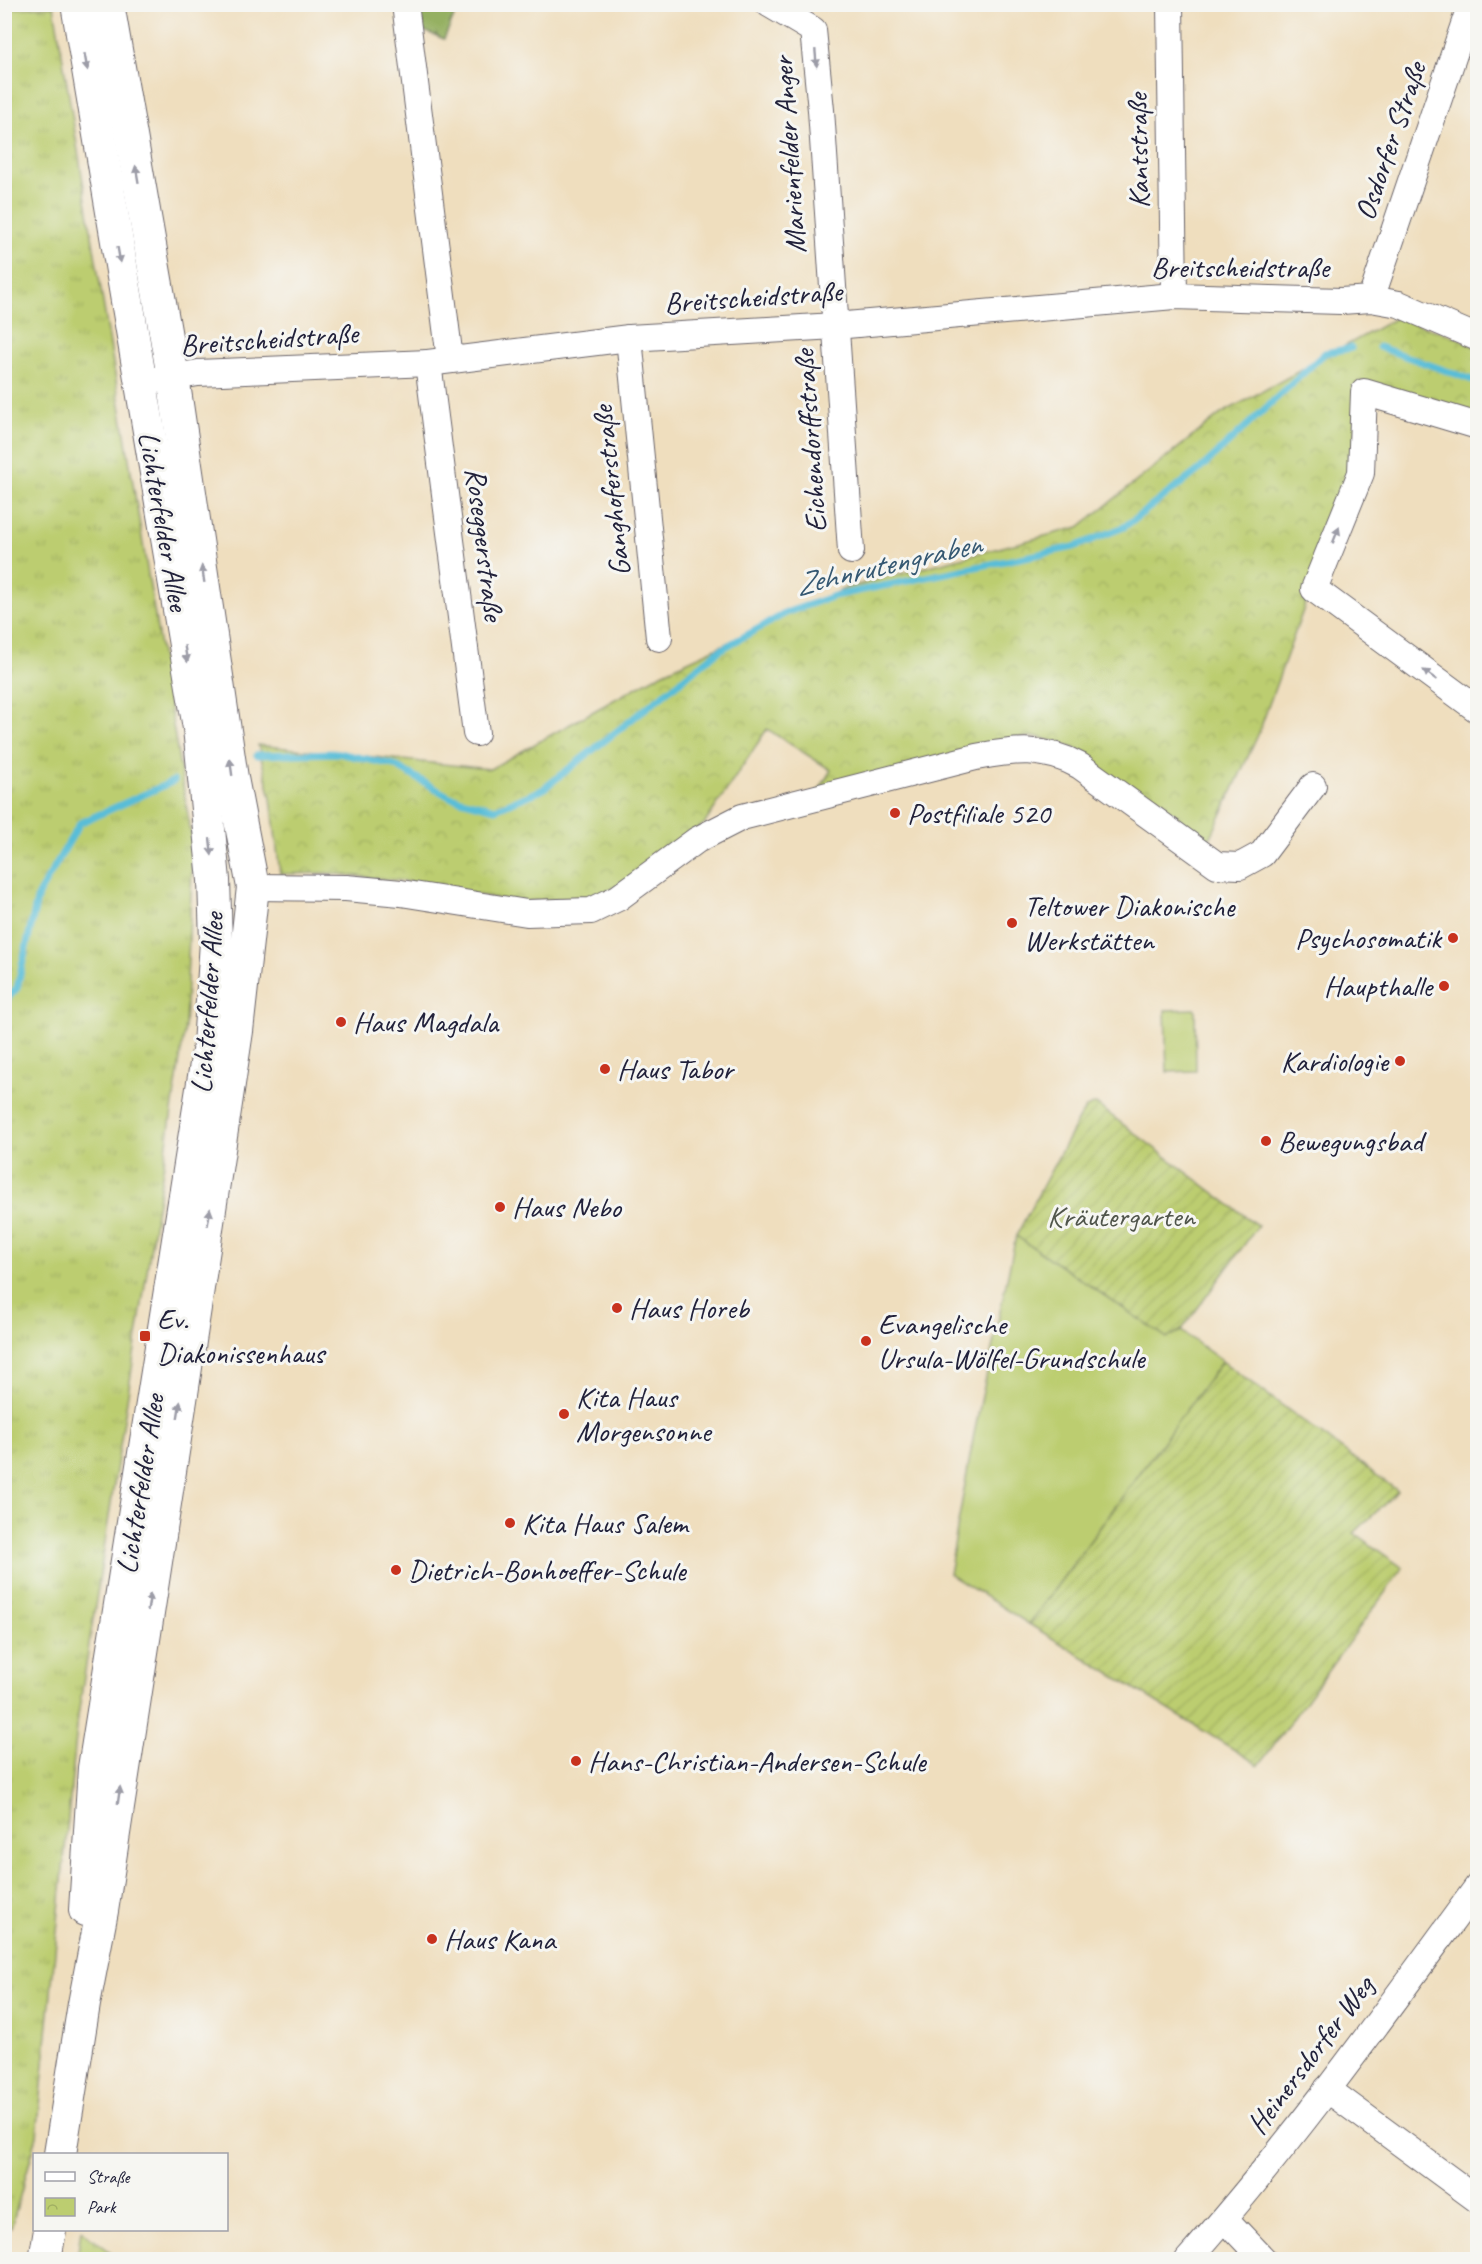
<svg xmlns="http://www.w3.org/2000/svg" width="1482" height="2264" viewBox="0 0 1482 2264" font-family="Caveat,sans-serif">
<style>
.grass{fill:url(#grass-tufts);stroke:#6f7856;stroke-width:1.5}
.forest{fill:url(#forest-firs);stroke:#5c694e;stroke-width:1.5}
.park{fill:url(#park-crowns);stroke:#6f7856;stroke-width:1.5}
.garden{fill:url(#garden-furrows);stroke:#6f7856;stroke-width:1.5}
.pitch{fill:#bccd70;stroke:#6f7856;stroke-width:1.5}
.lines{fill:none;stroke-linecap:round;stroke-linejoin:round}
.stream{stroke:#59bdd8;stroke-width:7}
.minor-casing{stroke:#6a6469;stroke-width:28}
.major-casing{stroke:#6a6469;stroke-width:34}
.minor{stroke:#fff;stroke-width:26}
.major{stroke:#fff;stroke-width:32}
.oneway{fill:#9c9ca7}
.poi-dot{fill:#c8321e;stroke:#f6f6f2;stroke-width:2}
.labels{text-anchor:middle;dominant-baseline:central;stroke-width:6;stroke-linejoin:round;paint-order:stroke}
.street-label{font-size:30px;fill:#22223b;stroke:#f6f6f2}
.poi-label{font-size:30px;fill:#22223b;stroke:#f6f6f2;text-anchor:start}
.park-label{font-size:30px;fill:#50554b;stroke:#f6f6f2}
.water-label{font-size:32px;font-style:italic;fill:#355872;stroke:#f6f6f2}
</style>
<defs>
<pattern id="grass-tufts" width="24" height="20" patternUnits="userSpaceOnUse" patternTransform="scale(1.5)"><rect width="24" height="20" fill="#bccd70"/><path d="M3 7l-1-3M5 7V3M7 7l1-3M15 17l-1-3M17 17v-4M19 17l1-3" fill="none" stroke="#a1b062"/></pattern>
<pattern id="forest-firs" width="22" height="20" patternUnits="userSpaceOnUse" patternTransform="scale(1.5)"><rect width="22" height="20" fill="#95b062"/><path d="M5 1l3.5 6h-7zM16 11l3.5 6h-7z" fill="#798f52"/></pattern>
<pattern id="park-crowns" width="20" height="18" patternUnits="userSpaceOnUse" patternTransform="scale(1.5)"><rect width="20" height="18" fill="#bccd70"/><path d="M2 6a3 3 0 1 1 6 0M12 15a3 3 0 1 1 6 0" fill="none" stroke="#a1b062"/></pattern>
<pattern id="garden-furrows" width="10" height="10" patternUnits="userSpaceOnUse" patternTransform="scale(1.5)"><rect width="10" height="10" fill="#bccd70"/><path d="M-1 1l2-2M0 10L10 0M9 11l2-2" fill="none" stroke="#a1b062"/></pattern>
</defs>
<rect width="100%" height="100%" fill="#f6f6f2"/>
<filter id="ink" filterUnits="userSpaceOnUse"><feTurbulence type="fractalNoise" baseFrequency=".0167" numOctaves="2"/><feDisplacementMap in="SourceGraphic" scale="12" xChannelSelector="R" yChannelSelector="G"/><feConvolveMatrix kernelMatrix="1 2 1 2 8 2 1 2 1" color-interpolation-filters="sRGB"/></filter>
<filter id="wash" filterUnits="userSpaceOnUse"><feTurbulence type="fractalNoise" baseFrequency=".008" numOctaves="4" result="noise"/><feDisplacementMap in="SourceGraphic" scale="24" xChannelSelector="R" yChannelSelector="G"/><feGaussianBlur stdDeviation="1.35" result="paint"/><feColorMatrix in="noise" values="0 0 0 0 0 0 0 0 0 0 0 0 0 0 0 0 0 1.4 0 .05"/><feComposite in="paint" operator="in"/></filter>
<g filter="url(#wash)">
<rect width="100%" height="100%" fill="#efdebe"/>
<g class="grass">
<polygon points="54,6 193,846 185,1027 78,1716 37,2136 11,2228 4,2225 4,9"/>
<polygon points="81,2230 120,2259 77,2259"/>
</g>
<polygon class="forest" points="413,5 459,5 444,39 419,29"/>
<polygon class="park" points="1396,318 1454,336 1477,348 1477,416 1359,381 1354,478 1315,577 1258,735 1211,837 1194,842 1096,770 1086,753 1062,743 1037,737 1013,738 998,747 816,795 831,770 767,729 705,823 643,873 596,897 516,902 403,881 327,873 280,874 271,798 258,745 490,769 662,673 846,588 1079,527 1221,414"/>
<g class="garden">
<polygon points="1096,1104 1258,1226 1181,1331 1167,1338 1016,1236 1079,1118 1086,1108"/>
<polygon points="1222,1361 1398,1491 1354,1533 1403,1568 1259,1765 1029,1624"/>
</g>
<g class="pitch">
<polygon points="1195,1009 1196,1071 1167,1072 1165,1010"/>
<polygon points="1016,1236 1167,1338 1181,1331 1222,1361 1029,1624 949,1574 974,1434"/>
</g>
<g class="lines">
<g class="stream">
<polyline points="1379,347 1478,382"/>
<polyline points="257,755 338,753 394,765 450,797 495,809 542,790 720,650 788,612 834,596 1074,547 1124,527 1199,470 1325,353 1351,348"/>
<polyline points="4,1002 17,988 38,895 80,823 174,781"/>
</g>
</g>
</g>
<g filter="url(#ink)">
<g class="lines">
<g class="minor-casing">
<g id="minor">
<polyline points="405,4 450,359"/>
<polyline points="769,4 813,30 821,110 851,551"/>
<polyline points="1170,4 1174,296"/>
<polyline points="1371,299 1471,4"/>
<polyline points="629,338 659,638"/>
<polyline points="428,363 476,733"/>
<polyline points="155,380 198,373 428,363 629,338 835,326 1174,296 1341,301 1371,299 1399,304 1478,338"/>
<polyline points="1478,426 1364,392 1361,473 1314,589 1478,710"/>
<path d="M 253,887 L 346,888 L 401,893 L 527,913 L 591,911 L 618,898 L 697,840 L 742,817 L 976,757 C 1014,750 1044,746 1080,766 L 1217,865 L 1240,866 L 1262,854 L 1313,786"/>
<polyline points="1327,2089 1478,2200"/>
<polyline points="1225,2219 1264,2260"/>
<path d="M 1188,2260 C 1293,2142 1385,2013 1478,1886"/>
</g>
</g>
<g class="major-casing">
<g id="major">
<polyline points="77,4 199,728 214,880 216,942 209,1045 94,1768 85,1910"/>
<polyline points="60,2154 84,2004 102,1911 183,1387 237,1031 253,887 232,778 173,377 108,4"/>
<polyline points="45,2260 50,2230"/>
</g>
</g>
<use href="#minor" class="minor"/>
<use href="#major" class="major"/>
</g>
<defs><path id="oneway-solid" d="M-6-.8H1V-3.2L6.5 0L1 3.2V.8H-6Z" transform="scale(1.5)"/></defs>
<g class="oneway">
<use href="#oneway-solid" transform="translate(816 58) rotate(85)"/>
<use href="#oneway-solid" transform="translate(86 62) rotate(80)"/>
<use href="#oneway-solid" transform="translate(137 174) rotate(-100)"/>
<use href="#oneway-solid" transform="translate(119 255) rotate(80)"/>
<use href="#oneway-solid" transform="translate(1336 535) rotate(-68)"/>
<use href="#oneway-solid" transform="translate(203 574) rotate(-99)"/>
<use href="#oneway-solid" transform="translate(186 654) rotate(80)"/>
<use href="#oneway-solid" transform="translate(1430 675) rotate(-144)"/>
<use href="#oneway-solid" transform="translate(231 767) rotate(-98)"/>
<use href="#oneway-solid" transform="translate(211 847) rotate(84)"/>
<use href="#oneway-solid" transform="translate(209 1217) rotate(-81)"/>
<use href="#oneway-solid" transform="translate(179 1410) rotate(-81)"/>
<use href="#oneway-solid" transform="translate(149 1602) rotate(-81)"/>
<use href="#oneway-solid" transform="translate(119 1795) rotate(-82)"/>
</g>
</g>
<g class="poi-dot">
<circle cx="895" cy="813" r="6"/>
<circle cx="1012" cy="923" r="6"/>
<circle cx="1453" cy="938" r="6"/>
<circle cx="1444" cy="986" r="6"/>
<circle cx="341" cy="1022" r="6"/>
<circle cx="1400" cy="1061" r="6"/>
<circle cx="605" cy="1069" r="6"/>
<circle cx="1266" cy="1141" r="6"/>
<circle cx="500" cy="1207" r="6"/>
<circle cx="617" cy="1308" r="6"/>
<rect x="139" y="1330" width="12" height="12" rx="3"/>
<circle cx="866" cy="1341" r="6"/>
<circle cx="564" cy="1414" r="6"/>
<circle cx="510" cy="1523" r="6"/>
<circle cx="396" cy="1570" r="6"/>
<circle cx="576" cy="1761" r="6"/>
<circle cx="432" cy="1939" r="6"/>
</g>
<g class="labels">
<g class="street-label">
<text transform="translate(1390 141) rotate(-71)">Osdorfer Straße</text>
<text transform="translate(1138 151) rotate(-91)">Kantstraße</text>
<text transform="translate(789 155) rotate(-94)">Marienfelder Anger</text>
<text x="1240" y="267">Breitscheidstraße</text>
<text transform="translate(753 297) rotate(-4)">Breitscheidstraße</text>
<text transform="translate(269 339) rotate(-4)">Breitscheidstraße</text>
<text transform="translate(810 441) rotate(-94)">Eichendorffstraße</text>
<text transform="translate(611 491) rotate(-96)">Ganghoferstraße</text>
<text transform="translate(164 521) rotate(80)">Lichterfelder Allee</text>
<text transform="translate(485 544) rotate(83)">Roseggerstraße</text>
<text transform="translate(207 1003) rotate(-86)">Lichterfelder Allee</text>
<text transform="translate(140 1484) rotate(-81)">Lichterfelder Allee</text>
<text transform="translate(1310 2055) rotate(-53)">Heinersdorfer Weg</text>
</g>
<g class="poi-label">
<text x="907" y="813">Postfiliale 520</text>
<text x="1024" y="906">Teltower Diakonische<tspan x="1024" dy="34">Werkstätten</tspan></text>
<text x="1441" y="938" text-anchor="end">Psychosomatik</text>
<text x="1432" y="986" text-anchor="end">Haupthalle</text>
<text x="353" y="1022">Haus Magdala</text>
<text x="1388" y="1061" text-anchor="end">Kardiologie</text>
<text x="617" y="1069">Haus Tabor</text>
<text x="1278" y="1141">Bewegungsbad</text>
<text x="512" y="1207">Haus Nebo</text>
<text x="629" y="1308">Haus Horeb</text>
<text x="157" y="1319">Ev.<tspan x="157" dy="34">Diakonissenhaus</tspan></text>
<text x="878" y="1324">Evangelische<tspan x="878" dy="34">Ursula-Wölfel-Grundschule</tspan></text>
<text x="576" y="1397">Kita Haus<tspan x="576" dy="34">Morgensonne</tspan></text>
<text x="522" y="1523">Kita Haus Salem</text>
<text x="408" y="1570">Dietrich-Bonhoeffer-Schule</text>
<text x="588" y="1761">Hans-Christian-Andersen-Schule</text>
<text x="444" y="1939">Haus Kana</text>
</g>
<g class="park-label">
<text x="1121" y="1216">Kräutergarten</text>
</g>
<g class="water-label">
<text transform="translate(888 564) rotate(-13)">Zehnrutengraben</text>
</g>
</g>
<rect width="1482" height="2264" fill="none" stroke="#f6f6f2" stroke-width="24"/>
<rect x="33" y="2153" width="195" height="78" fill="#f6f6f2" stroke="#a1a1a9" stroke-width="1.5"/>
<rect x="45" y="2172" width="30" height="9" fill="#ffffff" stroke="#a1a1a9" stroke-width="1.5"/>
<text x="87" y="2183" font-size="18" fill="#22223b">Straße</text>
<rect x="45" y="2198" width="30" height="18" fill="url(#park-crowns)" stroke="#a1a1a9" stroke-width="1.5"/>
<text x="87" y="2213" font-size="18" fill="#22223b">Park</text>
</svg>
